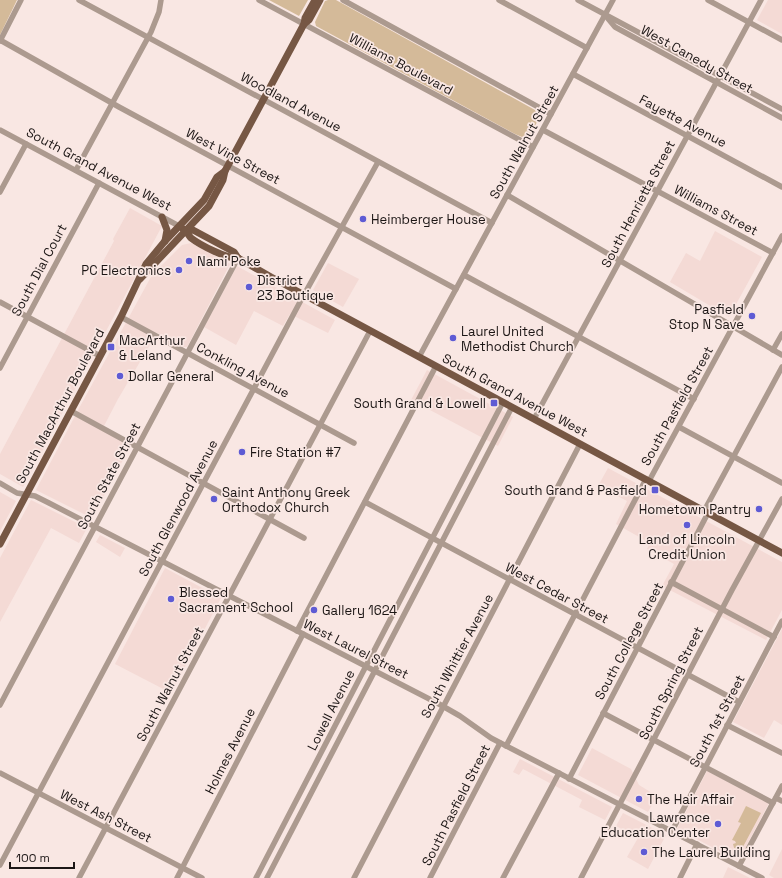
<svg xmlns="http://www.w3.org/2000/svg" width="782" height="878" viewBox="0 0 782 878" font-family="'Space Grotesk',sans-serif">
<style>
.built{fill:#f4dad5}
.green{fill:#d4ba99}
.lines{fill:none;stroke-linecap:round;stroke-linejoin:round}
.minor{stroke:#ac9a8f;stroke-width:5.5}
.major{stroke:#765744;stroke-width:7}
.poi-dot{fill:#5e5bd4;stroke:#f9e7e3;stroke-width:1.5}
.labels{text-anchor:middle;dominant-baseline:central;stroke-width:3.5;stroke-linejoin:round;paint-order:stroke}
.street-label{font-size:13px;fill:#1c1615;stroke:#f9e7e3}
.poi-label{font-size:13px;fill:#1c1615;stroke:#f9e7e3;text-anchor:start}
</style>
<rect width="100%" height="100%" fill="#f9e7e3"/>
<g class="built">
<polygon points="768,0 782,0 782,34 757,20"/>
<polygon points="130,208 162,226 23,487 0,474 0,454 114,241 113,239"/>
<polygon points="715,231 762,257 729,317 670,282 686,253 700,261"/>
<polygon points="191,243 230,264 187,347 183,347 157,333 118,399 104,426 77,412 152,275 182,245"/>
<polygon points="328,263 359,279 343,307 313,290"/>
<polygon points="237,266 335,320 328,333 290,314 283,326 254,311 236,345 204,327"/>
<polygon points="427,370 513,417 498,446 411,400"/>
<polygon points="75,416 131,445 92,518 36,490"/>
<polygon points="608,468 782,562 782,610 766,640 662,586 674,564 647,549 650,543 616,524 627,501 598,486"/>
<polygon points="0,492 16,501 0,531"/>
<polygon points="31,500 87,528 79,543 51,528 0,622 0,558"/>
<polygon points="100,535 125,548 120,557 96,542"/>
<polygon points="165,568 221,598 171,693 115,664"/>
<polygon points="782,629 782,725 774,720 764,738 733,722"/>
<polygon points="592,748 631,769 639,785 657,796 648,812 578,775"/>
<polygon points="520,759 612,807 605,820 579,807 582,800 523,769 519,775 513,772"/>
<polygon points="707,771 769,803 742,854 737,860 677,829"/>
<polygon points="623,813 666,835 648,869 627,857 638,838 616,826"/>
<polygon points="782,849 782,878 774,878 769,875"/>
<polygon points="728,867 750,878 723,878"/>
</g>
<g class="green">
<polygon points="0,0 17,0 0,35"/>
<polygon points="269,0 308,0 299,16"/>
<polygon points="328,0 336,0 535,110 539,118 531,134 522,137 515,134 316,26 315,22 325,1"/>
<polygon points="746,806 761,813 737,858 733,844 736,843 735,841 732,840 741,823 738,822"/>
</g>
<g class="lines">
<g class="minor">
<polyline points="79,0 492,223"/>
<polyline points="259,0 533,147"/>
<polyline points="343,0 551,114"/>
<polyline points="499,0 587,48"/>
<polyline points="578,0 782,109"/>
<polyline points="708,0 782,40"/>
<polyline points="605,15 615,27 782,118"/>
<polyline points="0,40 119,107 456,289"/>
<polyline points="0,41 21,0"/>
<polyline points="573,74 782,187"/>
<polyline points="0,130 179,226"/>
<polyline points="543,130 773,253"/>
<polyline points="76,170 151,32 159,12 161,0"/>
<polyline points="0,192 26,144"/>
<polyline points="507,195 782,355"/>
<polyline points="464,275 694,399"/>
<polyline points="0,302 100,356"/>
<polyline points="121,317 354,443"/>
<polyline points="773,350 782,334"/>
<polyline points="419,357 613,0"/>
<polyline points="0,368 99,183"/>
<polyline points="71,411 304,538"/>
<polyline points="534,419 761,0"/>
<polyline points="679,427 782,483"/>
<polyline points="649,481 782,236"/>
<polyline points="0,483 17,493 35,496 49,503 439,704 460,716 491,738 762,878"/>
<polyline points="365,502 739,702"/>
<polyline points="704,511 782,367"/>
<polyline points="671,582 774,637"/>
<polyline points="297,631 436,366"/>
<polyline points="0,705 238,258"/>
<polyline points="603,713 773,803"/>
<polyline points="727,725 782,753"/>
<polyline points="506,746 646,479"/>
<polyline points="0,773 202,878"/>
<polyline points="569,779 708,513"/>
<polyline points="776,798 782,801"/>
<polyline points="672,831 782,621"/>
<polyline points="0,865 300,302 378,162"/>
<polyline points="739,866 782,786"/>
<polyline points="79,878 370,331"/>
<polyline points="177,878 303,634"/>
<polyline points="256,878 503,402"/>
<polyline points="267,878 512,407"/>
<polyline points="354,878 580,444"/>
<polyline points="430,878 500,743"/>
<polyline points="503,878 559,773"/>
<polyline points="581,878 732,590 782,499"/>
<polyline points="680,878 697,844"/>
</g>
<g class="major">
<polyline points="304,24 305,18 315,0"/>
<polyline points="162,217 167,230 165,241"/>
<path d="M 183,229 C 187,231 188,235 191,238 C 200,245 227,259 238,258"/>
<polyline points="186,231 193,230 234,252 238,258 271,277 782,553"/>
<polyline points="140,279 209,206 223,180 225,171"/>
<polyline points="0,544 121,317 146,264 165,241 204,200 217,177 225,171 304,24 309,20 320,0"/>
</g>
</g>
<g class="poi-dot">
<circle cx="363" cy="219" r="4"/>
<circle cx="189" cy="261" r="4"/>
<circle cx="179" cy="270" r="4"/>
<circle cx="249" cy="287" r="4"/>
<circle cx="752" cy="316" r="4"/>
<circle cx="453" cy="338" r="4"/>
<rect x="107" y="343" width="8" height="8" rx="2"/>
<circle cx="120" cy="376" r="4"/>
<rect x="490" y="399" width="8" height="8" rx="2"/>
<circle cx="242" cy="452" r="4"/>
<rect x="651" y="486" width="8" height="8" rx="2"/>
<circle cx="214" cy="499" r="4"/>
<circle cx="759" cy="509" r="4"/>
<circle cx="687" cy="525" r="4"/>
<circle cx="171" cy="599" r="4"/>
<circle cx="314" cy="610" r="4"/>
<circle cx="639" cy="799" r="4"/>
<circle cx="718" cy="824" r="4"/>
<circle cx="644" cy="852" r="4"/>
</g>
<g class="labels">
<g class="street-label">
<text transform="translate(697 59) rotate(29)">West Canedy Street</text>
<text transform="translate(401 64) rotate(28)">Williams Boulevard</text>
<text transform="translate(291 102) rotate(28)">Woodland Avenue</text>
<text transform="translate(683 121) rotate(28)">Fayette Avenue</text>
<text transform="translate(524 142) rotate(-61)">South Walnut Street</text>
<text transform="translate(233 156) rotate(28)">West Vine Street</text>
<text transform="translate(99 169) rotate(28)">South Grand Avenue West</text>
<text transform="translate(638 204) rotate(-62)">South Henrietta Street</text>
<text transform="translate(716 210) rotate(28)">Williams Street</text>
<text transform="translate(39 270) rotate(-62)">South Dial Court</text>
<text transform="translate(243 370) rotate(28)">Conkling Avenue</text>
<text transform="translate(515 395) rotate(28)">South Grand Avenue West</text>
<text transform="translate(60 406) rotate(-62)">South MacArthur Boulevard</text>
<text transform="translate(677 406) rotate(-61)">South Pasfield Street</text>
<text transform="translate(109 476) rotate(-62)">South State Street</text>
<text transform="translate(178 508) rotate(-62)">South Glenwood Avenue</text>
<text transform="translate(557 593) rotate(28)">West Cedar Street</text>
<text transform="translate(629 641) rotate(-62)">South College Street</text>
<text transform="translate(356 649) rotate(27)">West Laurel Street</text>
<text transform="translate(457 656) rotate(-62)">South Whittier Avenue</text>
<text transform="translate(671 683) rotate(-63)">South Spring Street</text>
<text transform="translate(170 684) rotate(-62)">South Walnut Street</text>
<text transform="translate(331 710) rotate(-63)">Lowell Avenue</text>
<text transform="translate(717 721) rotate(-62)">South 1st Street</text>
<text transform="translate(230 751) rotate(-63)">Holmes Avenue</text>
<text transform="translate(456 805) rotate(-63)">South Pasfield Street</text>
<text transform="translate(106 816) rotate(27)">West Ash Street</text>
</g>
<g class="poi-label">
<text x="371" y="219">Heimberger House</text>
<text x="197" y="261">Nami Poke</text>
<text x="171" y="270" text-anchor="end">PC Electronics</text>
<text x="257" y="280">District<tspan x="257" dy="15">23 Boutique</tspan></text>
<text x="744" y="309" text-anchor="end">Pasfield<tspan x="744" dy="15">Stop N Save</tspan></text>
<text x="461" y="331">Laurel United<tspan x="461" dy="15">Methodist Church</tspan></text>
<text x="119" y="340">MacArthur<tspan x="119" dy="15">&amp; Leland</tspan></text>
<text x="128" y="376">Dollar General</text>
<text x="486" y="403" text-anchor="end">South Grand &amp; Lowell</text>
<text x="250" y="452">Fire Station #7</text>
<text x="647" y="490" text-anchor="end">South Grand &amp; Pasfield</text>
<text x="222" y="492">Saint Anthony Greek<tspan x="222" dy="15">Orthodox Church</tspan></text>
<text x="751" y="509" text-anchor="end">Hometown Pantry</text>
<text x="687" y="539" text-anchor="middle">Land of Lincoln<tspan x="687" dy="15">Credit Union</tspan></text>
<text x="179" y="592">Blessed<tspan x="179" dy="15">Sacrament School</tspan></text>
<text x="322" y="610">Gallery 1624</text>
<text x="647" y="799">The Hair Affair</text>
<text x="710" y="817" text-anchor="end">Lawrence<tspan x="710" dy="15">Education Center</tspan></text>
<text x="652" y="852">The Laurel Building</text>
</g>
</g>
<path d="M10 862v6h64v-6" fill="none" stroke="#1c1615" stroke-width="2"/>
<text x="16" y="862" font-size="12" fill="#1c1615" stroke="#f9e7e3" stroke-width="3" paint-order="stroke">100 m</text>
</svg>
